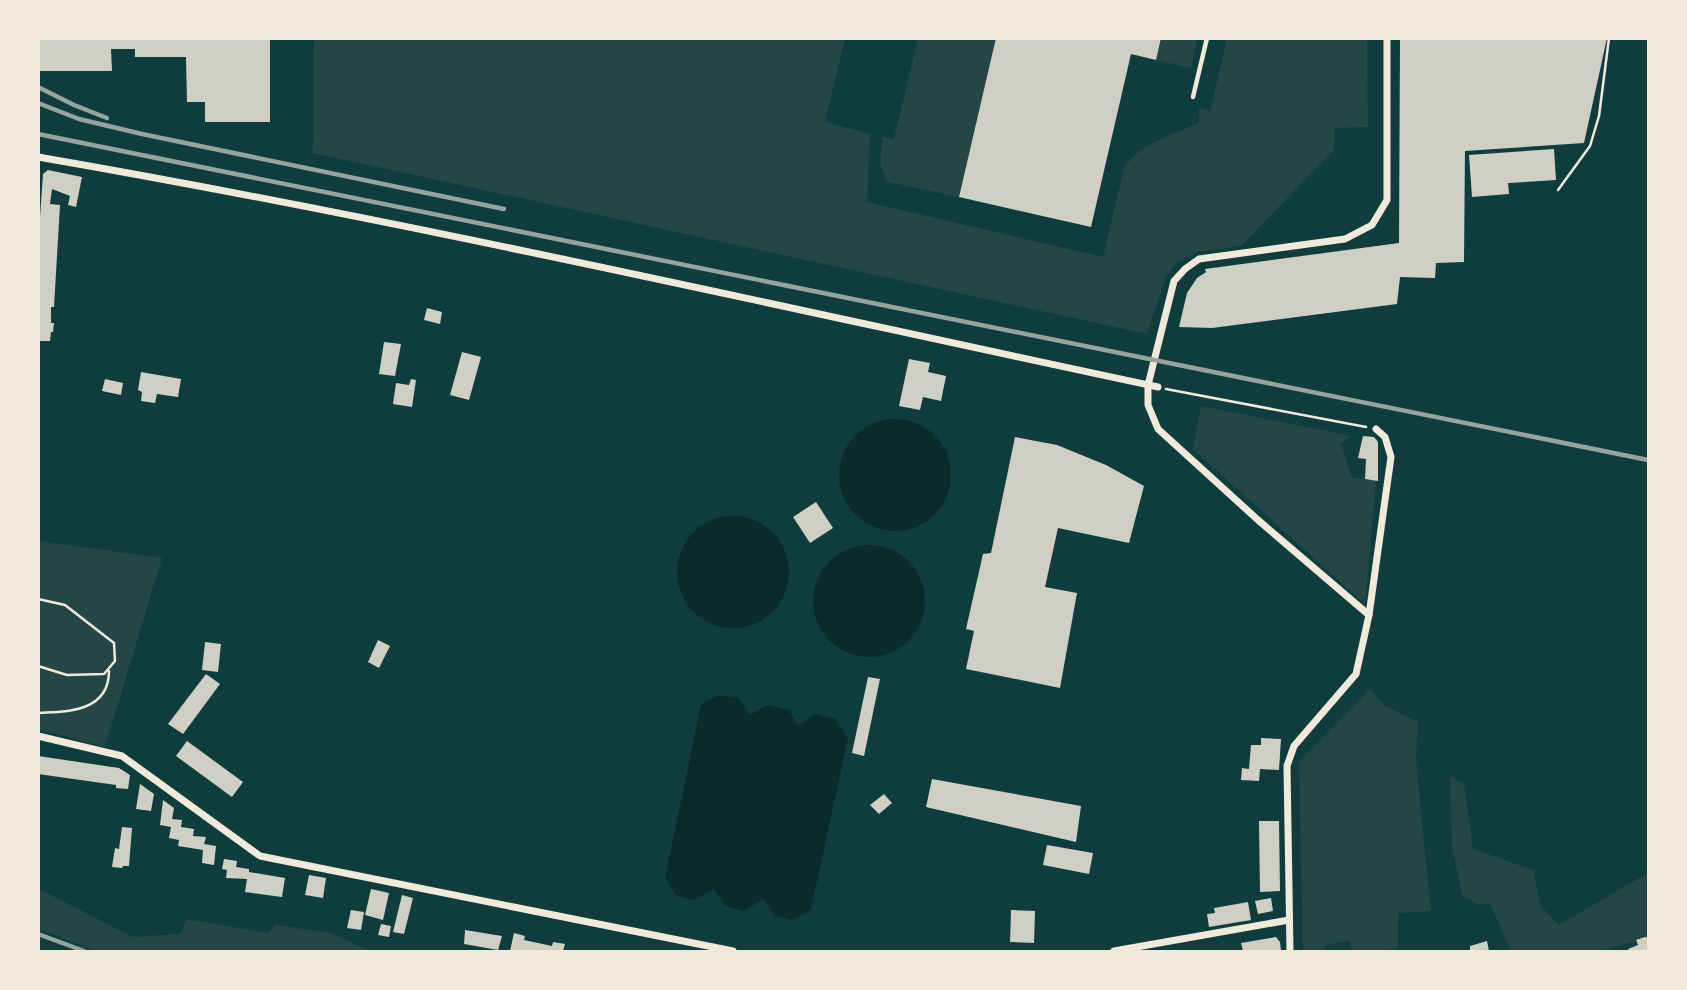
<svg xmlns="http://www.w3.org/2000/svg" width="1687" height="990" viewBox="0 0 1687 990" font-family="Quicksand,sans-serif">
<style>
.green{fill:#244646}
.water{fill:#0a2a2b}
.building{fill:#cfcfc3}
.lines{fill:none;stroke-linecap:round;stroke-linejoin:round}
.path{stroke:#f1e9da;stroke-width:2.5}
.service{stroke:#f1e9da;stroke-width:4.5}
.minor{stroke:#f1e9da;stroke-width:7}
.rail{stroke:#97a49c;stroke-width:4.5}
</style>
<rect width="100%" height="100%" fill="#0f3d3e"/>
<g class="green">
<path d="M 314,39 L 845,39 L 825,122 L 870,134 L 867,202 L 1103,257 L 1124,168 C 1140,143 1172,135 1199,123 L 1199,108 L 1210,111 L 1227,39 L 1367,39 L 1368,127 L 1335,128 L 1334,150 L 1241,246 L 1197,252 L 1177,263 L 1166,277 L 1147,334 L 313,153 Z"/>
<path d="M 918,39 L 996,39 L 959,197 L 888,182 C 878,168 880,153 883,137 L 894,139 Z"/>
<polygon points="1161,39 1197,39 1191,68 1156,60"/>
<polygon points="1201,406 1351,436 1341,444 1352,478 1376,480 1365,604 1193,449"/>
<polygon points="38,541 162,558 105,747 39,729"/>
<polygon points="1370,689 1384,705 1418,722 1416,760 1431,911 1398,913 1398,948 1380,951 1352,951 1349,941 1325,945 1325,951 1303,951 1299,762"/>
<polygon points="1450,776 1464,784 1473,849 1533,870 1540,905 1559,925 1646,874 1648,856 1648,938 1599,951 1511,951 1490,904 1477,904 1462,895 1452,846"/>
<polygon points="39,889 133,937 180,934 187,919 268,933 276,925 331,933 370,951 96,951 39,929"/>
</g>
<g class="water">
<circle cx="895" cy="475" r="56"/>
<circle cx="733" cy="572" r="56"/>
<circle cx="869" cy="601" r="56"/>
<polygon points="718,695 738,698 750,715 767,705 789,710 798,726 815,714 835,719 848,738 811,909 793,920 775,916 763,899 744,911 725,906 714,889 695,900 677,896 665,878 701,705"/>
</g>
<g class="building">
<polygon points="38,38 270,38 270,122 205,122 205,102 187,102 186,57 135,57 135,49 111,49 112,71 38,71"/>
<polygon points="996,38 1161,38 1156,60 1131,54 1091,227 959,197"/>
<polygon points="1400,38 1607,38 1584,143 1465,151 1464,262 1436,263 1435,278 1400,277 1397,304 1212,328 1179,327 1187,293 1197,278 1206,272 1205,269 1399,243"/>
<polygon points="1554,149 1556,180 1508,183 1509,194 1472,197 1469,155"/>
<polygon points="48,170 82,177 76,207 68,205 70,196 52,189 50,204 60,205 54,307 51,307 51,323 54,323 53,332 51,332 50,341 38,341 39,231 43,174"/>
<polygon points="427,308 442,312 440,324 424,320"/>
<polygon points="384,342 401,344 395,376 379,374"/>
<polygon points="462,352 481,357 469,400 450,395"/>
<polygon points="909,359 930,363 928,372 946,376 941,401 923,397 920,410 899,406"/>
<polygon points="141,372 181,379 178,397 157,394 155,403 141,401 142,392 138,390"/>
<polygon points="105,379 123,383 121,395 102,391"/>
<polygon points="411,379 416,380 412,407 393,404 396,383 409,385"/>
<polygon points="1363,436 1374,437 1378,442 1378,481 1365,479 1366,459 1358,458"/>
<polygon points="1015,437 1057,445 1106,465 1144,486 1129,543 1058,528 1045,587 1077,593 1060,688 966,669 974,631 966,629 983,554 991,553"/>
<polygon points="816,502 833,528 810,543 793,517"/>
<polygon points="378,640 390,646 379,668 368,662"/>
<polygon points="205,642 221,644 218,672 202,670"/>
<polygon points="206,674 220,684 183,734 168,724"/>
<polygon points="868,677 880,679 864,756 852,753"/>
<polygon points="1261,738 1281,739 1279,770 1260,769 1259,781 1241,780 1242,768 1249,769 1251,745 1261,745"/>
<polygon points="187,741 243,782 232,797 176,756"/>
<polygon points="38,756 119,768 130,775 128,789 116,788 116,785 38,774"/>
<polygon points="932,779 1081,806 1076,842 926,807"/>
<polygon points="140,784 154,794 151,811 136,809"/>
<polygon points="884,794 892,803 879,814 870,805"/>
<polygon points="163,800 174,808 172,819 182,820 181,827 194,829 193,836 206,837 204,844 216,846 214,865 202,863 203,850 178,846 179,840 169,838 171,827 160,825"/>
<polygon points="1259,821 1279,821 1280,891 1260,892"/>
<polygon points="122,827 132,828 129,866 123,866 122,868 112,867 115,848 119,849"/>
<polygon points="1047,845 1093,853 1089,874 1043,865"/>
<polygon points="224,859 237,861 236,867 249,869 249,872 285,878 282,897 245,892 247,879 226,878 227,870 222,869"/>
<polygon points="309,875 326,878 323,898 305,895"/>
<polygon points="371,889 389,893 383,920 365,915"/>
<polygon points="402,895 413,898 404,934 393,932"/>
<polygon points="1271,898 1273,911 1258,914 1255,901"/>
<polygon points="1248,902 1251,920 1209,927 1207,914 1215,913 1214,908"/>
<polygon points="351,910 364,912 361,930 347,928"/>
<polygon points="1011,910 1035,911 1034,943 1010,942"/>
<polygon points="381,924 391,926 389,937 378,935"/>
<polygon points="465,930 502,936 498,950 464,944"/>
<polygon points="514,933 525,936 524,940 552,946 553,942 565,944 563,951 510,951"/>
<polygon points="1276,937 1280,942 1281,951 1243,951 1241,943"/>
<polygon points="1645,937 1648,938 1648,951 1629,951 1628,949 1638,945 1636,940"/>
<polygon points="1487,941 1489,951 1470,951 1470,946"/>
</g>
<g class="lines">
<g class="path">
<polyline points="1558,190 1590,146 1599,116 1609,38"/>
<polyline points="1166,389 1366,427"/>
<polyline points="38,599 65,605 114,643 115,661 104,674 67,675 38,666"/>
<path d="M 38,713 C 69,712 109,711 109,671"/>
</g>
<polyline class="service" points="1193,97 1207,38"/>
<g class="minor">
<path d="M 38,157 C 414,222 786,308 1158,387"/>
<polyline points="1369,615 1258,520 1158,429 1148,405 1148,385 1174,281 1185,269 1199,259 1345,239 1372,225 1387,200 1387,38"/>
<polyline points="38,736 122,756 260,856 733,951"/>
<polyline points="1114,951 1289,920"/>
<polyline points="1290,951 1287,766 1294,746 1356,674 1369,615 1391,457 1385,437 1376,429"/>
</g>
<g class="rail">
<polyline points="38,87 74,105 107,118"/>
<polyline points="38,103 79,119 142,134 504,209"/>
<polyline points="38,134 1648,460"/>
<polyline points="38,934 84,951"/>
</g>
</g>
<rect width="1687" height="990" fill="none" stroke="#f1e9da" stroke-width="80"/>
</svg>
